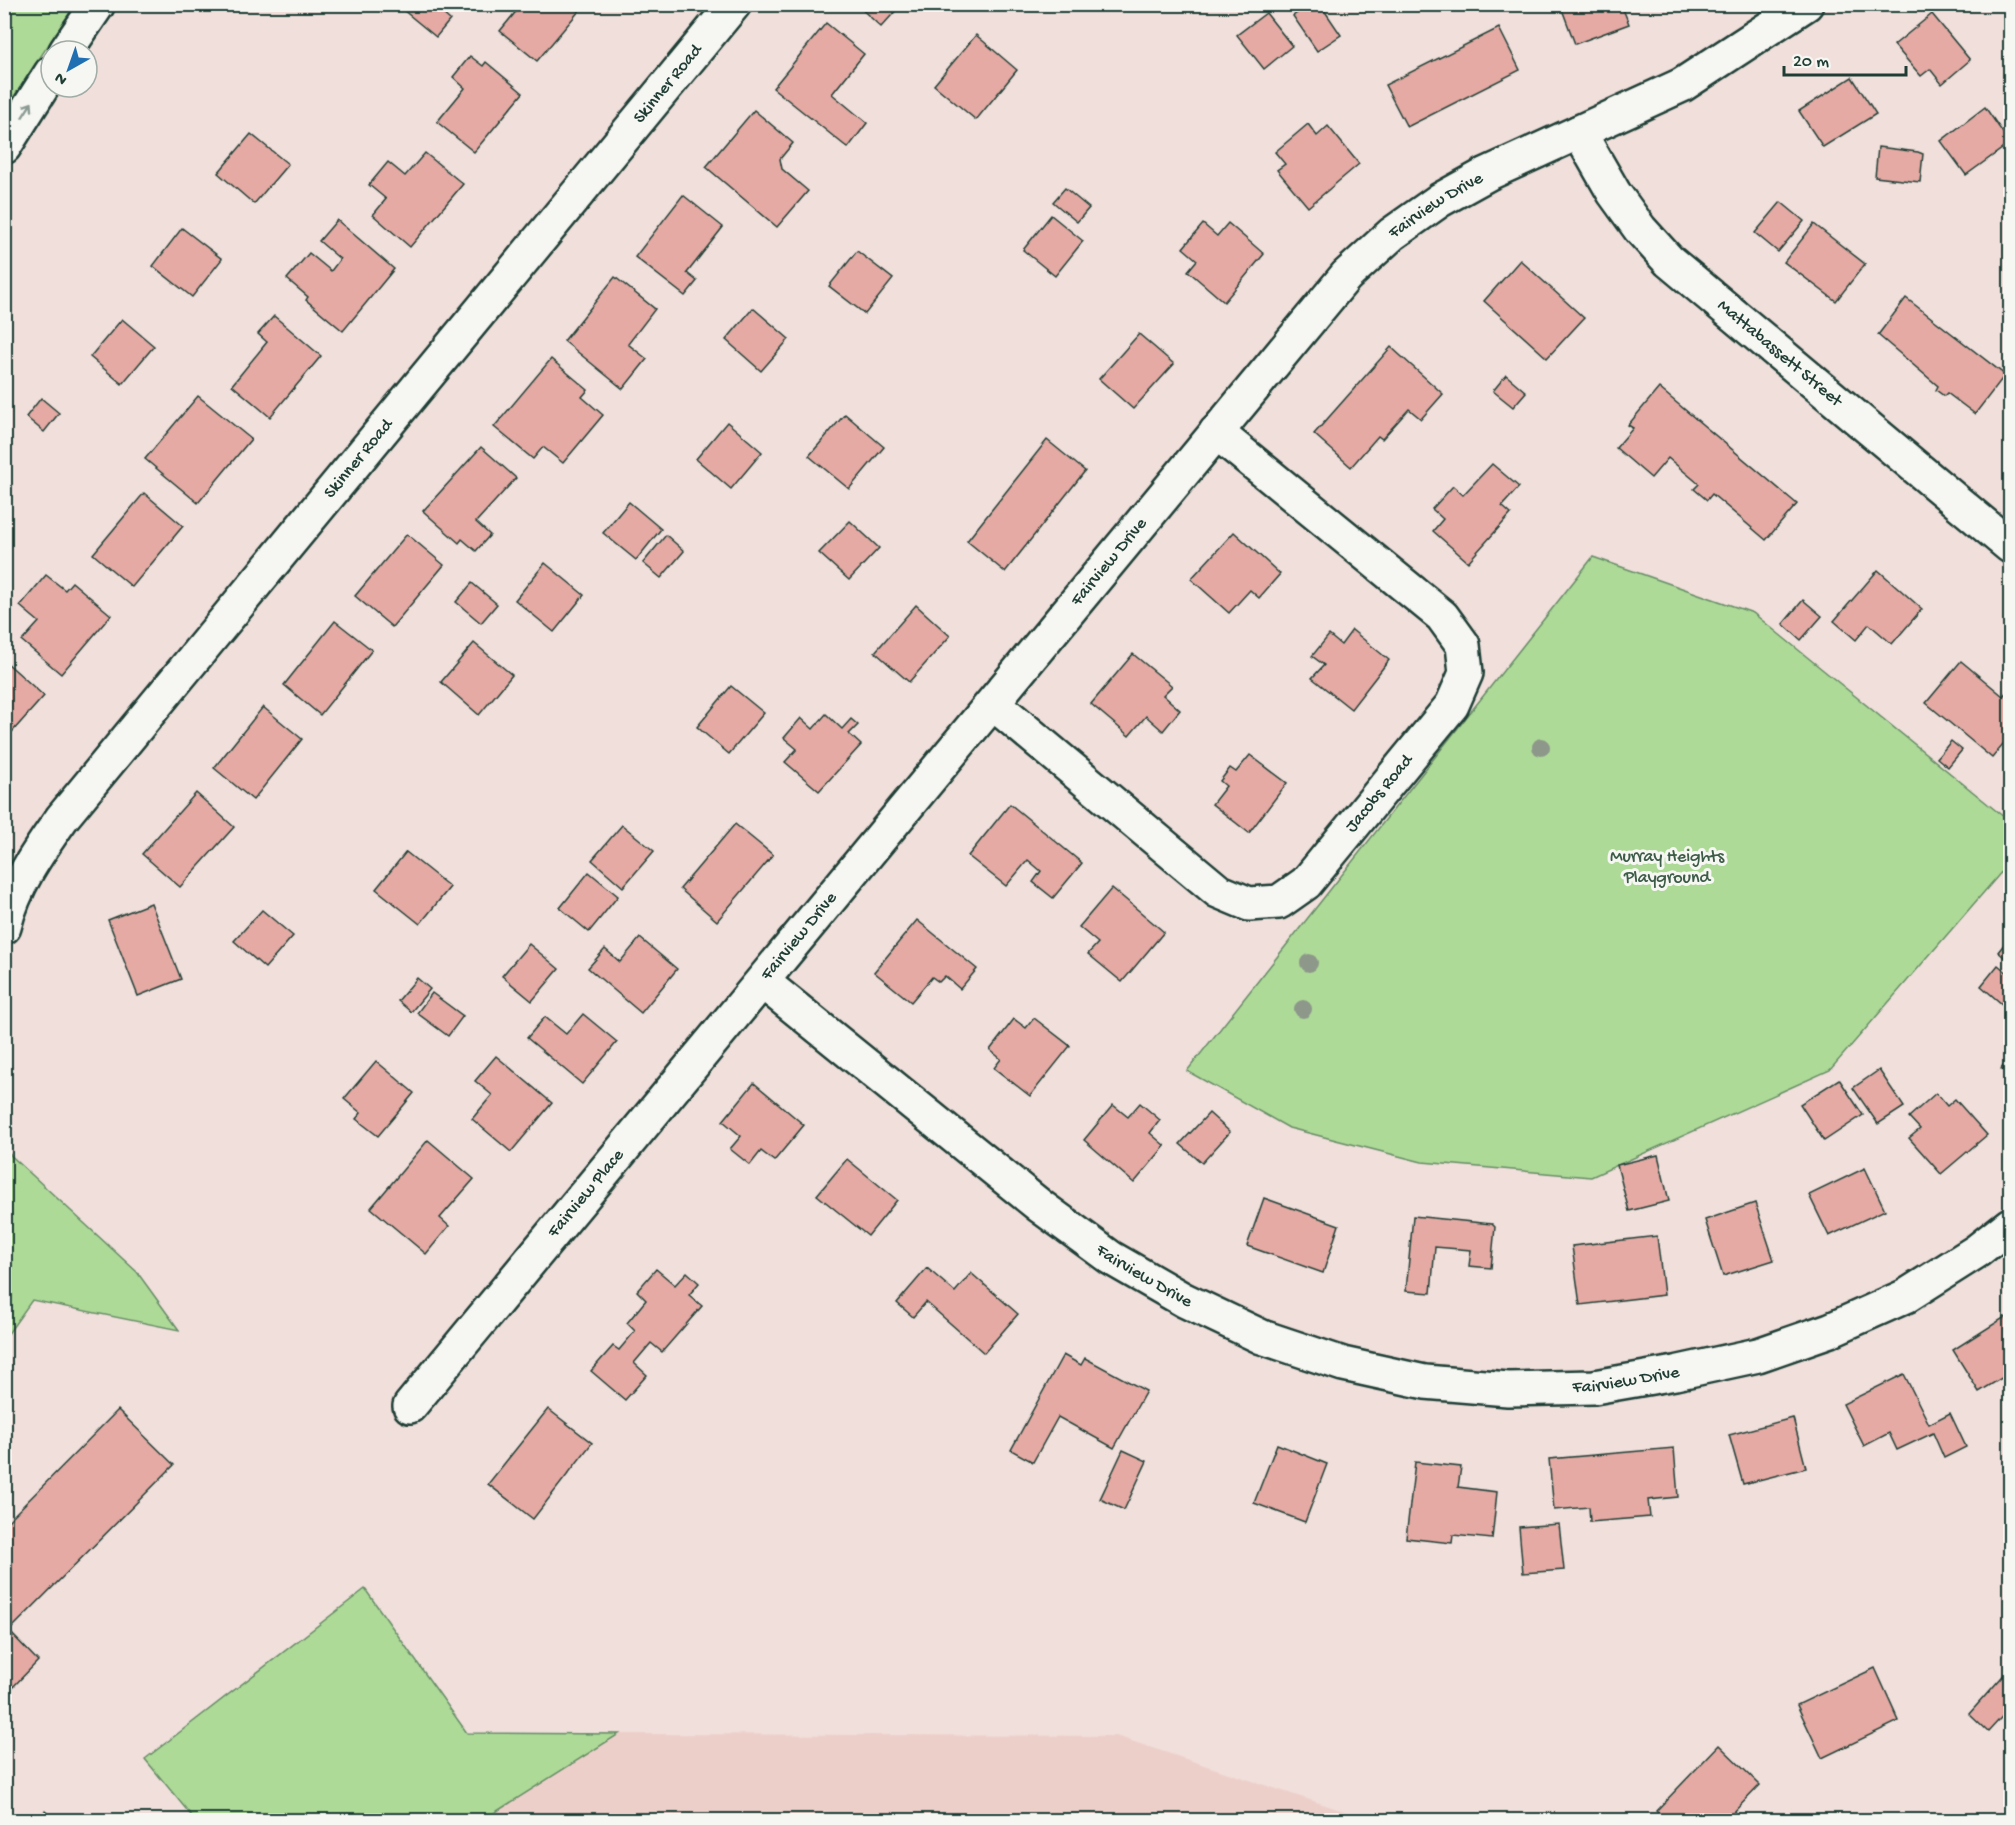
<svg xmlns="http://www.w3.org/2000/svg" width="2015" height="1825" viewBox="0 0 2015 1825" font-family="'Gochi Hand',sans-serif">
<style>
.built{fill:#edcfca}
.green{fill:#aeda98;stroke:#668c66;stroke-width:1.5}
.building{fill:#e5aaa4;stroke:#1f3d34;stroke-width:1.5}
.lines{fill:none;stroke-linecap:round;stroke-linejoin:round}
.minor-casing{stroke:#1f3d34;stroke-width:38}
.highway-casing{stroke:#1f3d34;stroke-width:38}
.minor{stroke:#f6f6f2;stroke-width:33}
.highway{stroke:#f6f6f2;stroke-width:33}
.tree{fill:#8d978a}
.oneway{stroke:#8a9a93}
.labels{text-anchor:middle;dominant-baseline:central;stroke-width:6;stroke-linejoin:round;paint-order:stroke}
.street-label{font-size:18px;fill:#1f3d34;stroke:#f6f6f2}
.park-label{font-size:18px;fill:#3c5c48;stroke:#f6f6f2}
</style>
<rect width="100%" height="100%" fill="#f1dfdb"/>
<filter id="ink" filterUnits="userSpaceOnUse"><feTurbulence type="fractalNoise" baseFrequency=".0167" numOctaves="2"/><feDisplacementMap in="SourceGraphic" scale="12" xChannelSelector="R" yChannelSelector="G"/><feConvolveMatrix kernelMatrix="1 2 1 2 8 2 1 2 1" color-interpolation-filters="sRGB"/></filter>
<g filter="url(#ink)">
<polygon class="built" points="619,1734 1116,1736 1371,1820 483,1820"/>
<g class="green">
<polygon points="5,4 75,5 5,110 4,5"/>
<polygon points="1593,557 1753,613 2010,822 2010,862 1830,1070 1591,1177 1422,1162 1289,1128 1187,1071"/>
<polygon points="5,1150 137,1272 179,1330 32,1300 5,1338"/>
<polygon points="365,1589 467,1733 619,1734 483,1820 195,1820 145,1759"/>
</g>
<g class="building">
<polygon points="432,4 450,20 436,37 397,5"/>
<polygon points="512,4 585,4 537,61 500,31 518,9"/>
<polygon points="856,4 902,4 881,27"/>
<polygon points="1310,4 1320,4 1341,35 1317,51 1293,16"/>
<polygon points="1560,4 1621,4 1629,24 1575,44"/>
<polygon points="1266,13 1292,46 1264,69 1237,35"/>
<polygon points="1932,14 1970,60 1942,84 1930,69 1921,76 1894,45"/>
<polygon points="826,23 864,54 832,94 867,123 848,148 773,88"/>
<polygon points="1499,28 1520,70 1407,127 1385,85"/>
<polygon points="976,35 1017,70 976,120 934,85"/>
<polygon points="470,56 483,66 486,62 523,93 474,152 437,122 465,88 453,77"/>
<polygon points="1852,77 1876,114 1823,147 1799,111"/>
<polygon points="1985,107 2010,143 1966,175 1941,141"/>
<polygon points="754,110 793,143 780,159 782,169 808,191 777,227 706,167"/>
<polygon points="1308,124 1317,136 1328,126 1359,164 1308,207 1277,170 1285,164 1275,152"/>
<polygon points="251,134 288,164 254,204 218,173"/>
<polygon points="1878,147 1918,152 1923,154 1920,182 1875,177"/>
<polygon points="425,153 463,184 410,247 373,215 386,199 369,185 388,162 405,176"/>
<polygon points="1065,188 1089,208 1077,222 1053,202"/>
<polygon points="683,195 723,227 687,273 697,281 685,296 635,257"/>
<polygon points="1781,202 1804,221 1778,252 1755,233"/>
<polygon points="1051,215 1083,241 1055,276 1023,250"/>
<polygon points="337,220 394,269 343,331 306,300 308,297 287,279 309,253 331,271 340,259 319,241"/>
<polygon points="1228,223 1264,254 1224,302 1188,271 1197,260 1183,248 1203,224 1217,236"/>
<polygon points="1814,224 1865,264 1836,301 1784,262"/>
<polygon points="182,228 222,259 192,297 153,266"/>
<polygon points="857,251 893,279 865,314 829,286"/>
<polygon points="1520,260 1584,318 1547,358 1484,301"/>
<polygon points="615,277 655,309 628,344 647,359 623,389 564,341"/>
<polygon points="1906,298 2005,375 1975,414 1947,393 1944,396 1936,390 1938,386 1878,335"/>
<polygon points="753,308 789,339 761,371 726,340"/>
<polygon points="274,316 321,356 270,417 232,385 267,342 258,334"/>
<polygon points="122,319 154,346 122,384 90,357"/>
<polygon points="1139,334 1174,364 1133,409 1099,379"/>
<polygon points="1391,347 1443,394 1421,419 1409,409 1382,439 1378,436 1351,467 1314,434"/>
<polygon points="551,359 588,390 582,397 603,415 563,463 543,447 533,459 494,427"/>
<polygon points="1506,375 1526,392 1513,407 1493,391"/>
<polygon points="1659,388 1797,504 1766,540 1712,494 1707,500 1694,489 1699,484 1668,458 1651,478 1616,448 1633,428 1628,425"/>
<polygon points="198,396 251,439 198,503 145,459"/>
<polygon points="41,398 59,413 44,432 26,417"/>
<polygon points="845,414 884,447 849,489 809,456"/>
<polygon points="727,422 762,452 731,489 696,459"/>
<polygon points="1047,440 1085,471 1005,572 967,541"/>
<polygon points="481,447 516,478 476,522 490,535 476,551 462,539 459,543 423,511"/>
<polygon points="1492,464 1519,487 1502,506 1511,514 1468,562 1433,531 1443,519 1432,509 1453,486 1463,495"/>
<polygon points="144,493 183,526 132,587 93,554"/>
<polygon points="629,502 661,529 636,560 603,533"/>
<polygon points="850,521 879,548 849,580 819,553"/>
<polygon points="1234,532 1280,574 1259,598 1250,590 1229,613 1191,579"/>
<polygon points="407,534 444,565 392,627 355,596"/>
<polygon points="666,535 684,551 661,578 643,563"/>
<polygon points="545,563 584,595 554,632 515,600"/>
<polygon points="1878,570 1922,609 1892,644 1869,624 1856,640 1834,621"/>
<polygon points="46,575 65,590 72,582 111,615 61,674 22,641 39,622 20,606"/>
<polygon points="472,583 497,604 481,623 456,602"/>
<polygon points="1803,600 1822,616 1801,640 1783,624"/>
<polygon points="916,605 950,636 909,682 875,652"/>
<polygon points="335,621 372,650 320,715 284,685"/>
<polygon points="1352,630 1389,660 1351,709 1312,678 1324,665 1312,656 1329,635 1341,645"/>
<polygon points="474,643 512,675 479,715 441,682"/>
<polygon points="1133,654 1172,686 1163,695 1180,710 1163,731 1146,716 1129,736 1091,704"/>
<polygon points="1961,661 2003,696 2010,688 2010,741 2008,739 1992,758 1926,703"/>
<polygon points="6,662 44,696 4,741 4,664"/>
<polygon points="731,686 764,713 729,754 697,727"/>
<polygon points="263,707 302,739 253,800 214,768"/>
<polygon points="826,714 842,729 851,719 858,725 849,734 861,745 819,791 785,762 797,749 784,738 801,718 813,729"/>
<polygon points="1951,741 1962,750 1948,767 1937,758"/>
<polygon points="1250,755 1287,783 1249,833 1212,804 1226,786 1220,781 1230,768 1236,772"/>
<polygon points="196,793 234,827 180,887 142,854"/>
<polygon points="1010,804 1082,863 1053,898 1033,882 1041,871 1028,860 1006,886 968,856"/>
<polygon points="735,824 773,855 717,921 680,889"/>
<polygon points="622,825 654,851 623,887 592,860"/>
<polygon points="406,852 450,887 420,924 376,889"/>
<polygon points="589,872 618,896 589,932 560,908"/>
<polygon points="1112,888 1164,932 1122,982 1088,954 1098,943 1079,927"/>
<polygon points="151,903 181,979 138,996 108,920"/>
<polygon points="262,910 293,936 265,968 234,941"/>
<polygon points="917,920 977,969 960,989 945,976 939,982 932,977 911,1002 874,972"/>
<polygon points="2010,937 2010,962 1998,952"/>
<polygon points="640,938 677,969 641,1013 588,968 605,949 620,962"/>
<polygon points="529,944 559,969 532,1001 502,976"/>
<polygon points="1998,965 2010,975 2010,1011 1981,986"/>
<polygon points="417,978 430,989 411,1012 398,1001"/>
<polygon points="432,993 463,1016 448,1036 417,1013"/>
<polygon points="583,1014 617,1042 582,1084 527,1038 545,1017 566,1034"/>
<polygon points="1034,1018 1070,1046 1030,1096 994,1068 1001,1059 990,1050 1014,1019 1026,1028"/>
<polygon points="496,1056 552,1103 511,1152 472,1119 492,1095 475,1081"/>
<polygon points="2010,1057 2010,1077 2001,1069"/>
<polygon points="376,1061 414,1093 378,1136 356,1119 361,1113 344,1099"/>
<polygon points="1879,1070 1904,1107 1878,1124 1853,1088"/>
<polygon points="1839,1079 1863,1115 1824,1141 1800,1104"/>
<polygon points="754,1083 804,1125 774,1161 761,1151 750,1165 730,1149 741,1136 723,1121"/>
<polygon points="1936,1093 1947,1106 1955,1099 1987,1135 1941,1174 1909,1138 1920,1129 1909,1117"/>
<polygon points="1140,1103 1160,1120 1150,1133 1165,1146 1134,1183 1084,1140 1113,1105 1128,1117"/>
<polygon points="1209,1113 1230,1132 1202,1163 1180,1144"/>
<polygon points="428,1140 474,1179 440,1218 449,1226 426,1254 371,1208"/>
<polygon points="1658,1155 1669,1201 1629,1211 1617,1165"/>
<polygon points="847,1159 897,1200 868,1236 817,1195"/>
<polygon points="1865,1168 1885,1210 1829,1236 1809,1195"/>
<polygon points="1264,1198 1339,1225 1323,1273 1247,1246"/>
<polygon points="1755,1203 1774,1260 1723,1276 1705,1220"/>
<polygon points="1413,1216 1492,1224 1495,1227 1491,1268 1469,1266 1471,1250 1435,1247 1431,1293 1406,1291"/>
<polygon points="1657,1236 1664,1295 1580,1305 1572,1246"/>
<polygon points="927,1268 955,1292 971,1273 1018,1314 984,1353 926,1302 913,1317 897,1303"/>
<polygon points="656,1269 675,1285 687,1272 699,1283 689,1295 702,1306 662,1352 651,1343 634,1363 647,1375 625,1400 591,1371 613,1346 619,1350 635,1331 627,1323 646,1300 637,1291"/>
<polygon points="2005,1317 2010,1325 2010,1378 2008,1374 1979,1392 1953,1350"/>
<polygon points="1063,1355 1081,1365 1085,1358 1146,1391 1114,1448 1058,1417 1033,1462 1011,1450"/>
<polygon points="1904,1374 1929,1424 1950,1413 1966,1447 1944,1458 1933,1433 1897,1450 1889,1433 1864,1446 1843,1404"/>
<polygon points="548,1409 592,1443 533,1519 488,1484"/>
<polygon points="118,1410 174,1465 9,1631 38,1661 11,1689 4,1683 4,1525"/>
<polygon points="1793,1418 1806,1468 1743,1484 1729,1435"/>
<polygon points="1277,1444 1327,1464 1305,1522 1254,1503"/>
<polygon points="1674,1448 1678,1497 1648,1500 1650,1517 1590,1522 1589,1507 1554,1510 1549,1459"/>
<polygon points="1123,1450 1147,1461 1124,1510 1100,1499"/>
<polygon points="1415,1462 1461,1467 1458,1487 1497,1492 1492,1539 1453,1535 1452,1543 1406,1538"/>
<polygon points="1559,1524 1564,1570 1523,1573 1519,1527"/>
<polygon points="1875,1668 1899,1721 1822,1758 1797,1705"/>
<polygon points="2010,1668 2010,1708 1988,1732 1969,1714"/>
<polygon points="1719,1745 1760,1785 1726,1820 1665,1820 1656,1811"/>
<polygon points="45,1811 55,1820 36,1820"/>
</g>
<g class="lines">
<g class="minor-casing">
<g id="minor">
<path id="s1" d="M 1579,132 L 1614,193 L 1640,229 L 1669,261 L 2010,546"/>
<path id="s2" d="M 994,704 L 1218,891 L 1249,904 L 1279,902 L 1306,883 L 1452,705 L 1466,673 L 1463,645 L 1442,616 L 1216,432"/>
<path id="s3" d="M 4,927 C 14,886 38,852 62,818 L 734,4"/>
<path id="s4" d="M 763,982 L 1040,1206 L 1111,1258 L 1184,1300 L 1262,1337 L 1343,1364 L 1425,1382 L 1508,1389 L 1594,1387 L 1675,1373 L 1758,1355 L 1830,1330 L 1906,1296 L 1977,1251 L 2010,1225"/>
<path id="s5" d="M 410,1406 L 1346,276 L 1392,234 L 1440,200 L 1487,174 L 1682,85 L 1806,4"/>
</g>
</g>
<g class="highway-casing">
<g id="highway">
<polyline points="66,51 98,4"/>
<polyline points="4,147 51,73"/>
</g>
</g>
<use href="#minor" class="minor"/>
<use href="#highway" class="highway"/>
</g>
<g class="tree">
<circle cx="1541" cy="747" r="9"/>
<circle cx="1309" cy="963" r="9"/>
<circle cx="1303" cy="1009" r="9"/>
</g>
<defs><path id="oneway-shaft" d="M-6 0H5M1.5-3L5.5 0L1.5 3" fill="none" stroke-width="1.6" stroke-linecap="round" stroke-linejoin="round" transform="scale(1.5)"/></defs>
<use class="oneway" href="#oneway-shaft" transform="translate(27 110) rotate(-57)"/>
</g>
<g class="labels">
<g class="street-label">
<text stroke="none"><textPath href="#s3" startOffset="1076">Skinner Road</textPath></text>
<text stroke="none"><textPath href="#s5" startOffset="1582">Fairview Drive</textPath></text>
<text stroke="none"><textPath href="#s1" startOffset="302">Mattabassett Street</textPath></text>
<text stroke="none"><textPath href="#s3" startOffset="590">Skinner Road</textPath></text>
<text stroke="none"><textPath href="#s5" startOffset="1096">Fairview Drive</textPath></text>
<text stroke="none"><textPath href="#s2" startOffset="504">Jacobs Road</textPath></text>
<text stroke="none"><textPath href="#s5" startOffset="610">Fairview Drive</textPath></text>
<text stroke="none"><textPath href="#s5" startOffset="276">Fairview Place</textPath></text>
<text stroke="none"><textPath href="#s4" startOffset="482">Fairview Drive</textPath></text>
<text stroke="none"><textPath href="#s4" startOffset="986">Fairview Drive</textPath></text>
</g>
<g class="park-label">
<text x="1667" y="857">Murray Heights<tspan x="1667" dy="21">Playground</tspan></text>
</g>
</g>
<rect width="2015" height="1825" fill="none" stroke="#f6f6f2" stroke-width="24"/>
<rect x="12" y="12" width="1991" height="1801" fill="none" stroke="#1f3d34" stroke-width="2" filter="url(#ink)"/>
<g transform="translate(69 69) rotate(220)"><circle r="28" fill="#f6f6f2" stroke="#a0aca6" stroke-width="1.5"/>
<path d="M0-4.5L10 22L0 15L-10 22Z" fill="#1f6fb2"/>
<text y="-9" font-size="16" font-weight="bold" text-anchor="middle" fill="#1f3d34">N</text>
</g>
<path d="M1784 66v9h122v-9" fill="none" stroke="#1f3d34" stroke-width="3"/>
<text x="1793" y="66" font-size="18" fill="#1f3d34" stroke="#f6f6f2" stroke-width="4.5" paint-order="stroke">20 m</text>
</svg>
